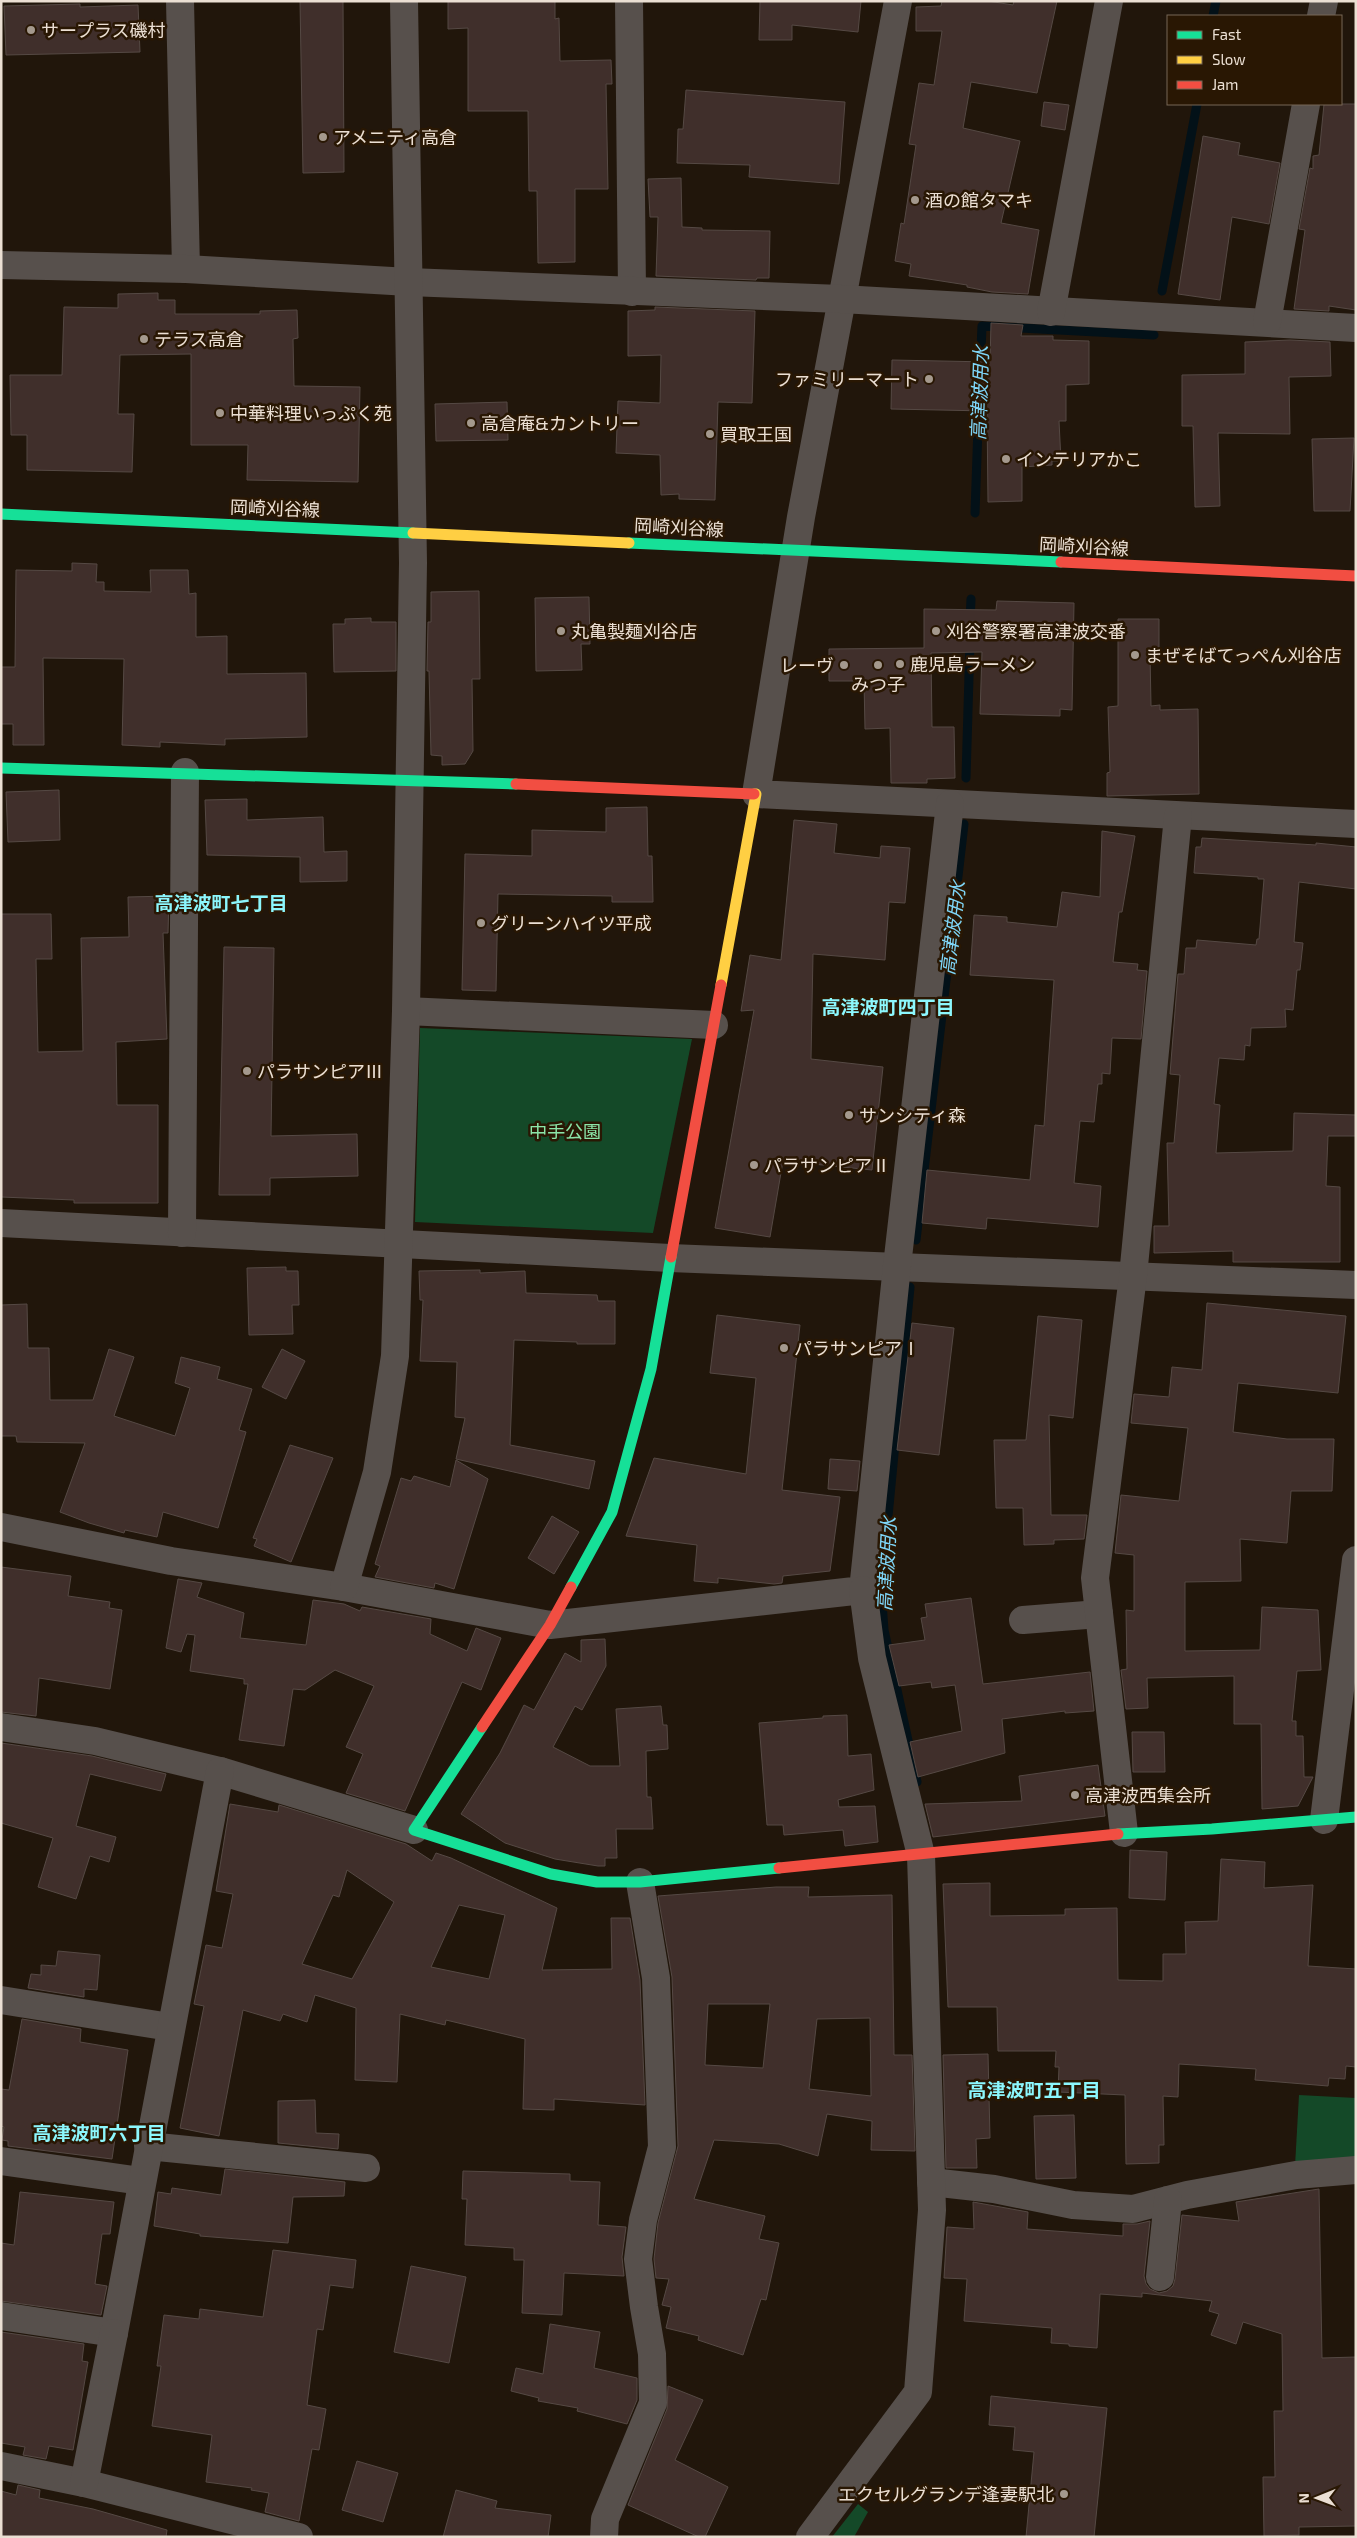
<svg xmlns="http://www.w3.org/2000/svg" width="1357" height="2538" viewBox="0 0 1357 2538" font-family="'Exo 2','Noto Sans JP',sans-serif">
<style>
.green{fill:#144928}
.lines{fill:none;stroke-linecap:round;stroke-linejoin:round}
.stream{stroke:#031118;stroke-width:9}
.building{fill:#402f2b;stroke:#554944;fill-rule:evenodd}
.street{stroke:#57504c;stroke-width:28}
.fast{stroke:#16e098;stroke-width:11}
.slow{stroke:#ffcf43;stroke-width:11}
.jam{stroke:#f24e42;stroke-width:11}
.poi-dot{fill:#a4998d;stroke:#291703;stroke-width:2}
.labels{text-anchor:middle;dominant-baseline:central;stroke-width:5;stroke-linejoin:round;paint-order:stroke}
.poi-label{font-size:18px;fill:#ebdfd3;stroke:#291703;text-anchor:start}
.street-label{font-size:18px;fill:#ebdfd3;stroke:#291703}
.park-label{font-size:18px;fill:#8be5a8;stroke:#291703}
.water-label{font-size:19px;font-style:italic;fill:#7ed5f7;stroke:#291703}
.neighbourhood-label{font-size:19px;font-weight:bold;fill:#8cf7fd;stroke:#291703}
</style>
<rect width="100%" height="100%" fill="#21160b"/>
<g class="green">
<polygon points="420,1028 692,1039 653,1233 415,1222"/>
<polygon points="1299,2095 1356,2098 1356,2160 1295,2166"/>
<polygon points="858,2504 868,2512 854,2537 832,2537"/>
</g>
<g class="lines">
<g class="stream">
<polyline points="1213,16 1216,1"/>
<polyline points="1162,291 1197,104"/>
<polyline points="980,373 982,326 1154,335"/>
<polyline points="975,513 979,399"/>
<polyline points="970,622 971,599"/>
<polyline points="966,778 970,642"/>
<polyline points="916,1240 964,824"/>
<polyline points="910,1287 881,1589 884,1630 917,1782"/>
</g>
</g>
<g class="building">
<polygon points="300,1 343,1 344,172 303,173"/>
<polygon points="448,1 555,1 555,19 559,18 560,61 611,60 612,84 606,84 608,189 575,189 575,262 538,263 537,191 529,191 528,111 468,111 468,28 448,29"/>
<polygon points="760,1 861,1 858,32 792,25 792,40 759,40"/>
<polygon points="942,1 988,1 1013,5 1014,1 1057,1 1037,93 971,82 963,128 1020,141 1001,223 1039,230 1028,294 992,292 967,287 967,285 909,276 911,264 895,261 901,223 904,224 916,145 909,144 919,83 934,85 942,31 916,31 916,7 941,6"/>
<polygon points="80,4 80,7 138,5 140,52 6,55 4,6"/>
<polygon points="686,90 845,102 839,184 749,177 750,165 677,163 678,129 683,129"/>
<polygon points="1044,102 1069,105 1065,130 1041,126"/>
<polygon points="1324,104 1356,104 1356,310 1329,306 1329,311 1294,309 1305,230 1299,229 1310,168 1313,169 1313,156 1319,155"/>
<polygon points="1203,136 1240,143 1238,155 1280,163 1269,224 1232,217 1220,300 1178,294"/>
<polygon points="681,178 682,227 702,228 702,230 770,231 769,278 757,278 756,280 656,276 658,217 650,217 648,179"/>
<polygon points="158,293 158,300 175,300 175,314 260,314 260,311 297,310 298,338 293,339 294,386 360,387 358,482 247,480 248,445 191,445 191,354 120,355 118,414 134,414 132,472 27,470 27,435 11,435 10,375 62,375 64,307 118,308 118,294"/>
<polygon points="655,307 755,311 752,403 718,402 715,500 679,499 679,494 661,495 660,455 616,453 618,401 660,403 661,355 628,356 628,311 655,310"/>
<polygon points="991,323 1023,325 1021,336 1053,336 1053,340 1089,341 1089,384 1066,385 1066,421 1059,421 1061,461 1052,461 1052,465 1022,467 1022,501 988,502 987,411 891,409 892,360 990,362"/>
<polygon points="1290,340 1330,342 1331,376 1289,377 1290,434 1218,433 1220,506 1195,507 1193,426 1182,426 1182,375 1245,374 1245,342"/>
<polygon points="507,402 508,440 436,441 435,404"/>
<polygon points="1354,438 1350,511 1314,511 1312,439"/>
<polygon points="72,563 97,564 96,582 104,582 104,591 151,592 150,570 188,570 189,594 196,593 196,637 227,636 227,674 306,673 307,737 225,739 225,745 160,742 160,747 122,745 124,659 43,658 44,745 13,745 13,724 1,724 1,667 15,667 16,570 72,571"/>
<polygon points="479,591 480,679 472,679 473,751 465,764 442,765 442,756 431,755 429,671 427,671 428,622 431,622 431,592"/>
<polygon points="589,597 590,644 581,644 582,670 536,671 535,598"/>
<polygon points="997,601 1074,603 1072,710 1060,709 1060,716 980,714 982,652 931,653 932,727 954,727 955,778 927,779 927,783 891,783 890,728 865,729 864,681 829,681 829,649 924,648 924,609 996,610"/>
<polygon points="371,618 371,622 396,622 396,671 334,672 333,624 345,624 345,619"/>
<polygon points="1118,619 1159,619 1159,654 1150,654 1151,706 1160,705 1160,710 1198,709 1199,794 1107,796 1107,773 1110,772 1108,707 1118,706"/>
<polygon points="59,790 60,840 8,842 6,792"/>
<polygon points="247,799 247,820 323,817 324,852 347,851 347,881 300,882 300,857 207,855 205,800"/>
<polygon points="647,807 648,856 652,856 653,902 612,902 612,896 498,894 496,991 462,990 465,854 532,856 532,830 606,832 606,808"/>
<polygon points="794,820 837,824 834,853 880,858 881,846 910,848 905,903 889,902 885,960 813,954 811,1059 883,1067 872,1170 783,1161 770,1237 715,1228 754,1010 741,1011 750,955 781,960"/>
<polygon points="1102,831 1135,836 1122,912 1119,912 1113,962 1138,964 1137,970 1147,971 1141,1039 1112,1038 1110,1074 1102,1073 1102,1084 1098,1084 1094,1122 1080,1121 1074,1183 1101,1186 1098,1227 987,1218 986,1229 922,1223 927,1170 1030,1180 1035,1125 1044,1126 1054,980 970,975 974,915 1007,917 1007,922 1057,927 1062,892 1100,897"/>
<polygon points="1202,838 1316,845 1316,843 1356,847 1356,889 1299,882 1294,942 1303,943 1300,970 1297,970 1293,1010 1285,1009 1286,1027 1251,1028 1250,1046 1245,1045 1244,1060 1219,1058 1214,1104 1220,1105 1216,1153 1293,1151 1294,1113 1356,1115 1356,1136 1328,1136 1326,1186 1340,1187 1340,1262 1233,1262 1233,1251 1154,1253 1154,1226 1169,1226 1167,1143 1174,1143 1180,1075 1170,1074 1178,974 1184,974 1186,948 1196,948 1197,940 1256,945 1257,939 1259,939 1264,879 1258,879 1258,877 1194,873 1196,847 1201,847"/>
<polygon points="169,896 168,933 163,933 167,1039 116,1042 117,1105 158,1105 158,1203 74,1203 74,1200 1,1197 1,914 51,914 52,959 36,959 38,1052 83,1051 81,938 129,937 128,897"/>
<polygon points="224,947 274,948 271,1136 357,1134 358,1176 270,1178 270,1195 219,1195"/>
<polygon points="286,1267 286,1271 298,1271 299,1305 292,1305 293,1334 249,1335 247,1268"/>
<polygon points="480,1270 480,1273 525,1271 526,1293 597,1295 598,1301 615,1301 615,1344 577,1344 577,1342 514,1340 510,1445 595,1461 589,1489 456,1459 465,1418 455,1417 457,1362 420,1361 423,1300 420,1300 419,1271"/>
<polygon points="1207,1303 1346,1316 1338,1393 1238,1383 1233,1432 1287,1439 1334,1439 1332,1491 1291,1491 1287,1543 1240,1539 1241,1581 1185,1582 1185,1651 1260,1650 1262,1607 1318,1610 1321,1670 1297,1671 1292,1721 1296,1721 1296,1736 1303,1736 1304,1777 1313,1777 1298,1806 1262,1809 1261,1724 1234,1724 1234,1676 1147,1678 1148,1708 1126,1709 1121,1670 1127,1669 1126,1610 1134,1611 1134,1555 1115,1553 1121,1495 1179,1501 1188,1428 1131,1423 1134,1394 1169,1397 1172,1367 1202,1370"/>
<polygon points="27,1304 28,1348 49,1348 50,1400 93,1400 109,1349 134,1357 114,1416 175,1436 190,1388 175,1383 181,1357 220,1367 217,1379 252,1389 239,1430 246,1432 218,1528 163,1512 157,1537 125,1530 124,1533 89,1523 60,1512 85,1443 17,1442 16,1436 1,1436 1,1305"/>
<polygon points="717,1315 800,1325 782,1490 840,1497 830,1571 783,1576 782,1583 774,1584 718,1578 718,1583 694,1581 697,1545 626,1536 654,1458 746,1474 756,1378 710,1373"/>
<polygon points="1038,1316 1082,1320 1073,1418 1049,1415 1051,1515 1087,1515 1084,1539 1054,1540 1054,1544 1024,1545 1023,1508 996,1508 994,1440 1026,1440"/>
<polygon points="912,1323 954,1328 939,1455 897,1450"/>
<polygon points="282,1349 305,1361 286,1399 262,1387"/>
<polygon points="290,1445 333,1458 291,1562 254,1546 257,1539 253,1538"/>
<polygon points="830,1459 860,1461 857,1491 828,1489"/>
<polygon points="456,1460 488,1479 454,1589 435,1583 434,1588 375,1577 380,1566 375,1564 401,1478 411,1481 414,1476 450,1487"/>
<polygon points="552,1516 579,1532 554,1574 528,1558"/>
<polygon points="1,1567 71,1576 68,1596 110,1602 109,1608 122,1610 110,1689 39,1678 36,1716 1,1712"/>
<polygon points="178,1579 202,1583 197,1597 244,1613 240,1638 306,1645 313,1600 344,1604 360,1611 362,1607 431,1619 430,1634 467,1651 476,1628 501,1638 481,1690 462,1682 405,1811 346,1793 363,1754 346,1747 374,1686 335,1670 305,1690 293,1689 284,1746 239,1740 248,1684 244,1684 244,1679 190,1671 195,1635 187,1634 181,1652 166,1648"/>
<polygon points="971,1598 983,1684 1090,1672 1094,1711 1065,1713 1065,1711 1002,1719 1005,1753 918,1777 910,1742 962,1731 955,1685 932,1688 931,1682 899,1686 889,1645 925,1640 921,1618 927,1617 925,1604"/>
<polygon points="605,1639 606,1666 582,1710 575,1706 553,1747 590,1766 620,1766 616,1709 661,1706 663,1725 667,1725 668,1749 646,1751 647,1797 651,1797 653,1829 616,1829 617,1858 605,1858 605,1866 598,1866 555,1859 505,1843 461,1814 500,1753 524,1705 534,1710 565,1653 581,1662 581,1640"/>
<polygon points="847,1715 848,1756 871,1754 874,1790 838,1800 839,1807 875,1806 878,1842 845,1846 843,1830 784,1835 783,1825 767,1825 759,1723 823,1718 823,1716"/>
<polygon points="1132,1732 1164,1732 1165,1772 1133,1772"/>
<polygon points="1,1743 92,1756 166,1774 161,1791 90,1774 76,1826 116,1837 109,1862 90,1856 76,1899 38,1887 53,1838 1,1823"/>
<polygon points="1098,1765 1105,1816 933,1837 925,1804 1022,1801 1019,1776"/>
<path d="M 230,1804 L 278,1812 L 279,1805 L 406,1844 L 432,1861 L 436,1853 L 451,1858 L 557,1908 L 542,1970 L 612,1969 L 611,1918 L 630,1918 L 640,1980 L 645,2105 L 554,2099 L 554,2110 L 523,2109 L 525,2039 L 446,2020 L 445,2025 L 400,2014 L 397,2082 L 355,2080 L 356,2008 L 315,1995 L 307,2022 L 283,2014 L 280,2021 L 243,2010 L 219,2136 L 180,2128 L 204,2006 L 194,2004 L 206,1945 L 222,1948 L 233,1894 L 216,1891 ZM 347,1870 L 394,1902 L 352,1979 L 302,1964 L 333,1895 L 339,1897 ZM 459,1905 L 505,1915 L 489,1979 L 431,1967 Z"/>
<polygon points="1130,1850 1167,1852 1165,1900 1129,1898"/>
<polygon points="1221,1859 1265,1862 1264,1888 1313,1885 1308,1966 1356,1969 1356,2067 1346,2066 1345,2079 1329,2078 1328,2086 1255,2080 1256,2069 1179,2064 1178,2097 1163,2096 1164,2145 1159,2145 1159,2163 1126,2164 1125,2095 1058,2092 1059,2067 1055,2067 1056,2051 998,2051 997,2007 948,2007 943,1884 990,1883 990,1916 1065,1915 1065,1909 1117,1908 1118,1980 1163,1981 1163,1954 1186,1954 1185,1922 1218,1921"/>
<path d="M 776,1887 L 809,1887 L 808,1897 L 892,1895 L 894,2055 L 912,2055 L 915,2151 L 871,2150 L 872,2121 L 827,2114 L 818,2156 L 779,2144 L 714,2140 L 694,2199 L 765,2216 L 759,2239 L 779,2243 L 766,2300 L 761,2299 L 743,2355 L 698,2340 L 699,2336 L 666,2328 L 671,2307 L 662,2305 L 669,2279 L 656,2278 L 654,2259 L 658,2223 L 678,2146 L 672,1977 L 658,1896 ZM 708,2004 L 770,2004 L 763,2068 L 705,2065 ZM 870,2018 L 871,2096 L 809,2089 L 817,2019 Z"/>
<polygon points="58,1951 100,1955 97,1990 84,1989 84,1997 28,1988 31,1974 41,1975 41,1965 56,1966"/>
<polygon points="22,2019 81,2029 80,2042 128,2050 112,2159 8,2146 8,2141 2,2140 4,2127 1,2126 1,2089 9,2090"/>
<polygon points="988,2054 990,2138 976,2139 977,2168 946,2168 943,2055"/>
<polygon points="315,2100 316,2133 339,2134 338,2149 278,2143 278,2101"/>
<polygon points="1074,2115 1076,2178 1036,2179 1034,2116"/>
<polygon points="225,2169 345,2182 344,2196 293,2197 288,2243 200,2236 200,2234 154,2226 158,2192 171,2194 172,2188 221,2195"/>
<polygon points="463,2171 570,2174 570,2181 600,2182 598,2225 626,2227 622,2257 624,2276 564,2273 562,2315 522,2313 524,2260 514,2260 514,2248 465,2245 467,2199 462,2199"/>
<polygon points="1319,2189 1322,2358 1356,2357 1356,2526 1299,2527 1299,2535 1264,2536 1263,2477 1275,2477 1274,2411 1283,2411 1282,2334 1243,2322 1236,2344 1211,2335 1219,2314 1209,2311 1212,2301 1142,2293 1142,2297 1100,2294 1097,2348 1069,2346 1069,2344 1051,2343 1052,2328 964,2321 967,2279 944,2278 947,2227 974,2229 973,2202 1028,2212 1027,2229 1123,2236 1123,2224 1137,2224 1150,2221 1144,2276 1146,2284 1150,2289 1159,2293 1167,2291 1173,2286 1175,2279 1182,2215 1239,2221 1236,2202"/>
<polygon points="20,2192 114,2202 110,2234 102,2234 95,2284 107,2286 101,2315 1,2301 1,2243 14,2245"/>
<polygon points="273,2250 356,2260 353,2288 330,2285 323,2330 317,2329 307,2405 326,2409 319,2450 312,2449 299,2521 265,2512 269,2493 251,2490 252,2488 206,2482 212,2435 152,2426 161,2366 157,2366 164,2315 199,2319 200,2309 263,2317"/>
<polygon points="411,2266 466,2277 449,2363 394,2352"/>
<polygon points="550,2324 600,2332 594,2368 637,2378 637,2400 627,2424 577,2411 578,2408 538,2401 539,2398 511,2391 516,2368 543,2374"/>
<polygon points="1,2332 84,2344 82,2361 88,2362 73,2450 49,2446 46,2459 23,2455 25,2447 1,2443"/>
<polygon points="668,2386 703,2400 675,2460 728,2487 705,2537 699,2537 628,2505 667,2409"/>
<polygon points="991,2396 1107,2408 1094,2537 1026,2537 1034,2452 1013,2450 1015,2427 989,2425"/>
<polygon points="357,2461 398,2473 383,2522 342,2510"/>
<polygon points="18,2485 40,2490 39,2498 93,2509 167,2530 166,2537 1,2537 1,2491 16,2495"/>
<polygon points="456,2490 497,2501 495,2508 551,2515 548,2537 443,2537"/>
</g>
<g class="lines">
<g class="street">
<polyline points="180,1 186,269"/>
<polyline points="629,1 632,292"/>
<polyline points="898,1 801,517 756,794 1356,824"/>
<polyline points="1321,16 1324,1"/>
<polyline points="1,265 186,269 409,282 841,299 1356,328"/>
<polyline points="1051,312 1109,1"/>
<polyline points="1267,322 1306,104"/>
<polyline points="406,1011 714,1025"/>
<polyline points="1,1223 670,1258 1356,1285"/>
<polyline points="182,1233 185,772"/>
<polyline points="1,1527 171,1561 344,1587 550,1625 863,1590 897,1266 950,804"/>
<polyline points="344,1587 377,1472 395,1356 406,1011 413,563 404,1"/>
<polyline points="1023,1620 1099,1614"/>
<polyline points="1,1727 95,1741 220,1771 414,1830"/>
<polyline points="1324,1820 1356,1560"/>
<polyline points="1124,1833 1095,1578 1133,1276 1178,816"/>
<polyline points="1,2000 170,2027"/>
<polyline points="148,2146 366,2168"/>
<polyline points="1,2161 141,2181"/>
<polyline points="931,2182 994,2189 1073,2205 1133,2209 1187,2195 1296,2175 1356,2170"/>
<polyline points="1160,2277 1168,2200"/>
<polyline points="1,2316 114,2333 220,1771"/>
<polyline points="1,2466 84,2483 299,2537"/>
<polyline points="84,2483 114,2333"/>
<polyline points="604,2537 605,2519 653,2403 652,2354 644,2307 638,2259 643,2220 662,2147 656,1978 640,1882"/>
<polyline points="810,2537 918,2392 932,2210 921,1855 872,1658 863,1590"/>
</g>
<g class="fast">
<polyline points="1,514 413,533"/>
<polyline points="629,543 1061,562"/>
<polyline points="1,768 516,784"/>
<polyline points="571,1587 612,1512 651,1369 671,1257"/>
<polyline points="482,1727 414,1830 551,1874 597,1882 640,1882 779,1868"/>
<polyline points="1118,1834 1212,1829 1356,1817"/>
</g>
<g class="slow">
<polyline points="413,533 629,543"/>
<polyline points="721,985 756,794 754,794"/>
</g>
<g class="jam">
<polyline points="1061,562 1356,576"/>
<polyline points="516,784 754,794"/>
<polyline points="671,1257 721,985"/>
<polyline points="482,1727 550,1625 571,1587"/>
<polyline points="779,1868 1118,1834"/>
</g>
</g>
<g class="poi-dot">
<circle cx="31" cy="30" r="5"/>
<circle cx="323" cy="137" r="5"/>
<circle cx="915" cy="200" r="5"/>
<circle cx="144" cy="339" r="5"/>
<circle cx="929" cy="379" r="5"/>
<circle cx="220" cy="413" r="5"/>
<circle cx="471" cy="423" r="5"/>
<circle cx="710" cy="434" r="5"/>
<circle cx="1006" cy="459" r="5"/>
<circle cx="561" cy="631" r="5"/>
<circle cx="936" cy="631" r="5"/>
<circle cx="1135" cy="655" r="5"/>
<circle cx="900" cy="664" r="5"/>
<circle cx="844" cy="665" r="5"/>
<circle cx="878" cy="665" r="5"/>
<circle cx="481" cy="923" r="5"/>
<circle cx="247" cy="1071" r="5"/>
<circle cx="849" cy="1115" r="5"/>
<circle cx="754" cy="1165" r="5"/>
<circle cx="784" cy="1348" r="5"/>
<circle cx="1075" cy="1795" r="5"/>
<circle cx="1064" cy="2494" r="5"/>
</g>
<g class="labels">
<g class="poi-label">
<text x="41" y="30">サープラス磯村</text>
<text x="333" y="137">アメニティ高倉</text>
<text x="925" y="200">酒の館タマキ</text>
<text x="154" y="339">テラス高倉</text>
<text x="919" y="379" text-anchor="end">ファミリーマート</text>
<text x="230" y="413">中華料理いっぷく苑</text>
<text x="481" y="423">高倉庵&amp;カントリー</text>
<text x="720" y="434">買取王国</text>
<text x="1016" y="459">インテリアかこ</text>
<text x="571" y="631">丸亀製麺刈谷店</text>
<text x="946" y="631">刈谷警察署高津波交番</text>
<text x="1145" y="655">まぜそばてっぺん刈谷店</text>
<text x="910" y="664">鹿児島ラーメン</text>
<text x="834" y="665" text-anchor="end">レーヴ</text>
<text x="878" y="684" text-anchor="middle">みつ子</text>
<text x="491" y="923">グリーンハイツ平成</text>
<text x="257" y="1071">パラサンピアⅢ</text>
<text x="859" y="1115">サンシティ森</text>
<text x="764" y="1165">パラサンピアⅡ</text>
<text x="794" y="1348">パラサンピアⅠ</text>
<text x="1085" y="1795">高津波西集会所</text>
<text x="1054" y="2494" text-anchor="end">エクセルグランデ逢妻駅北</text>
</g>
<g class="street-label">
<text transform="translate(275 508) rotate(2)">岡崎刈谷線</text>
<text transform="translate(679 527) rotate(3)">岡崎刈谷線</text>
<text transform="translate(1084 546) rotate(3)">岡崎刈谷線</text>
</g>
<g class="park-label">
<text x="565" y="1131">中手公園</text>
</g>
<g class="water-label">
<text transform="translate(979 393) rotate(-88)">高津波用水</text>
<text transform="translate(952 928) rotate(-83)">高津波用水</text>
<text transform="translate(886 1564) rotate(-87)">高津波用水</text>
</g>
<g class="neighbourhood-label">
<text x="221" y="902">高津波町七丁目</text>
<text x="888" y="1006">高津波町四丁目</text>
<text x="1034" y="2089">高津波町五丁目</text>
<text x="99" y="2132">高津波町六丁目</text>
</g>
</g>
<rect width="1357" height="2538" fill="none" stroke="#ebdfd3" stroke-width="5"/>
<rect x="1167" y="15" width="175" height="90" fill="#291703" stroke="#776756"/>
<rect x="1177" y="31" width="25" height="8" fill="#16e098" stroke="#776756"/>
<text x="1212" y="40" font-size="15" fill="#ebdfd3">Fast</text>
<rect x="1177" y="56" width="25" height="8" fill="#ffcf43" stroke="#776756"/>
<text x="1212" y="65" font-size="15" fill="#ebdfd3">Slow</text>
<rect x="1177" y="81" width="25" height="8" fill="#f24e42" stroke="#776756"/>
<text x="1212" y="90" font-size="15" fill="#ebdfd3">Jam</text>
<g transform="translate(1317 2498) rotate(269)" stroke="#291703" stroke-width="4" paint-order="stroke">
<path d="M0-4L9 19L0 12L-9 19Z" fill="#ebdfd3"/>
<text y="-8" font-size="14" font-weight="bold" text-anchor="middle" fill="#ebdfd3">N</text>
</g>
</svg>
